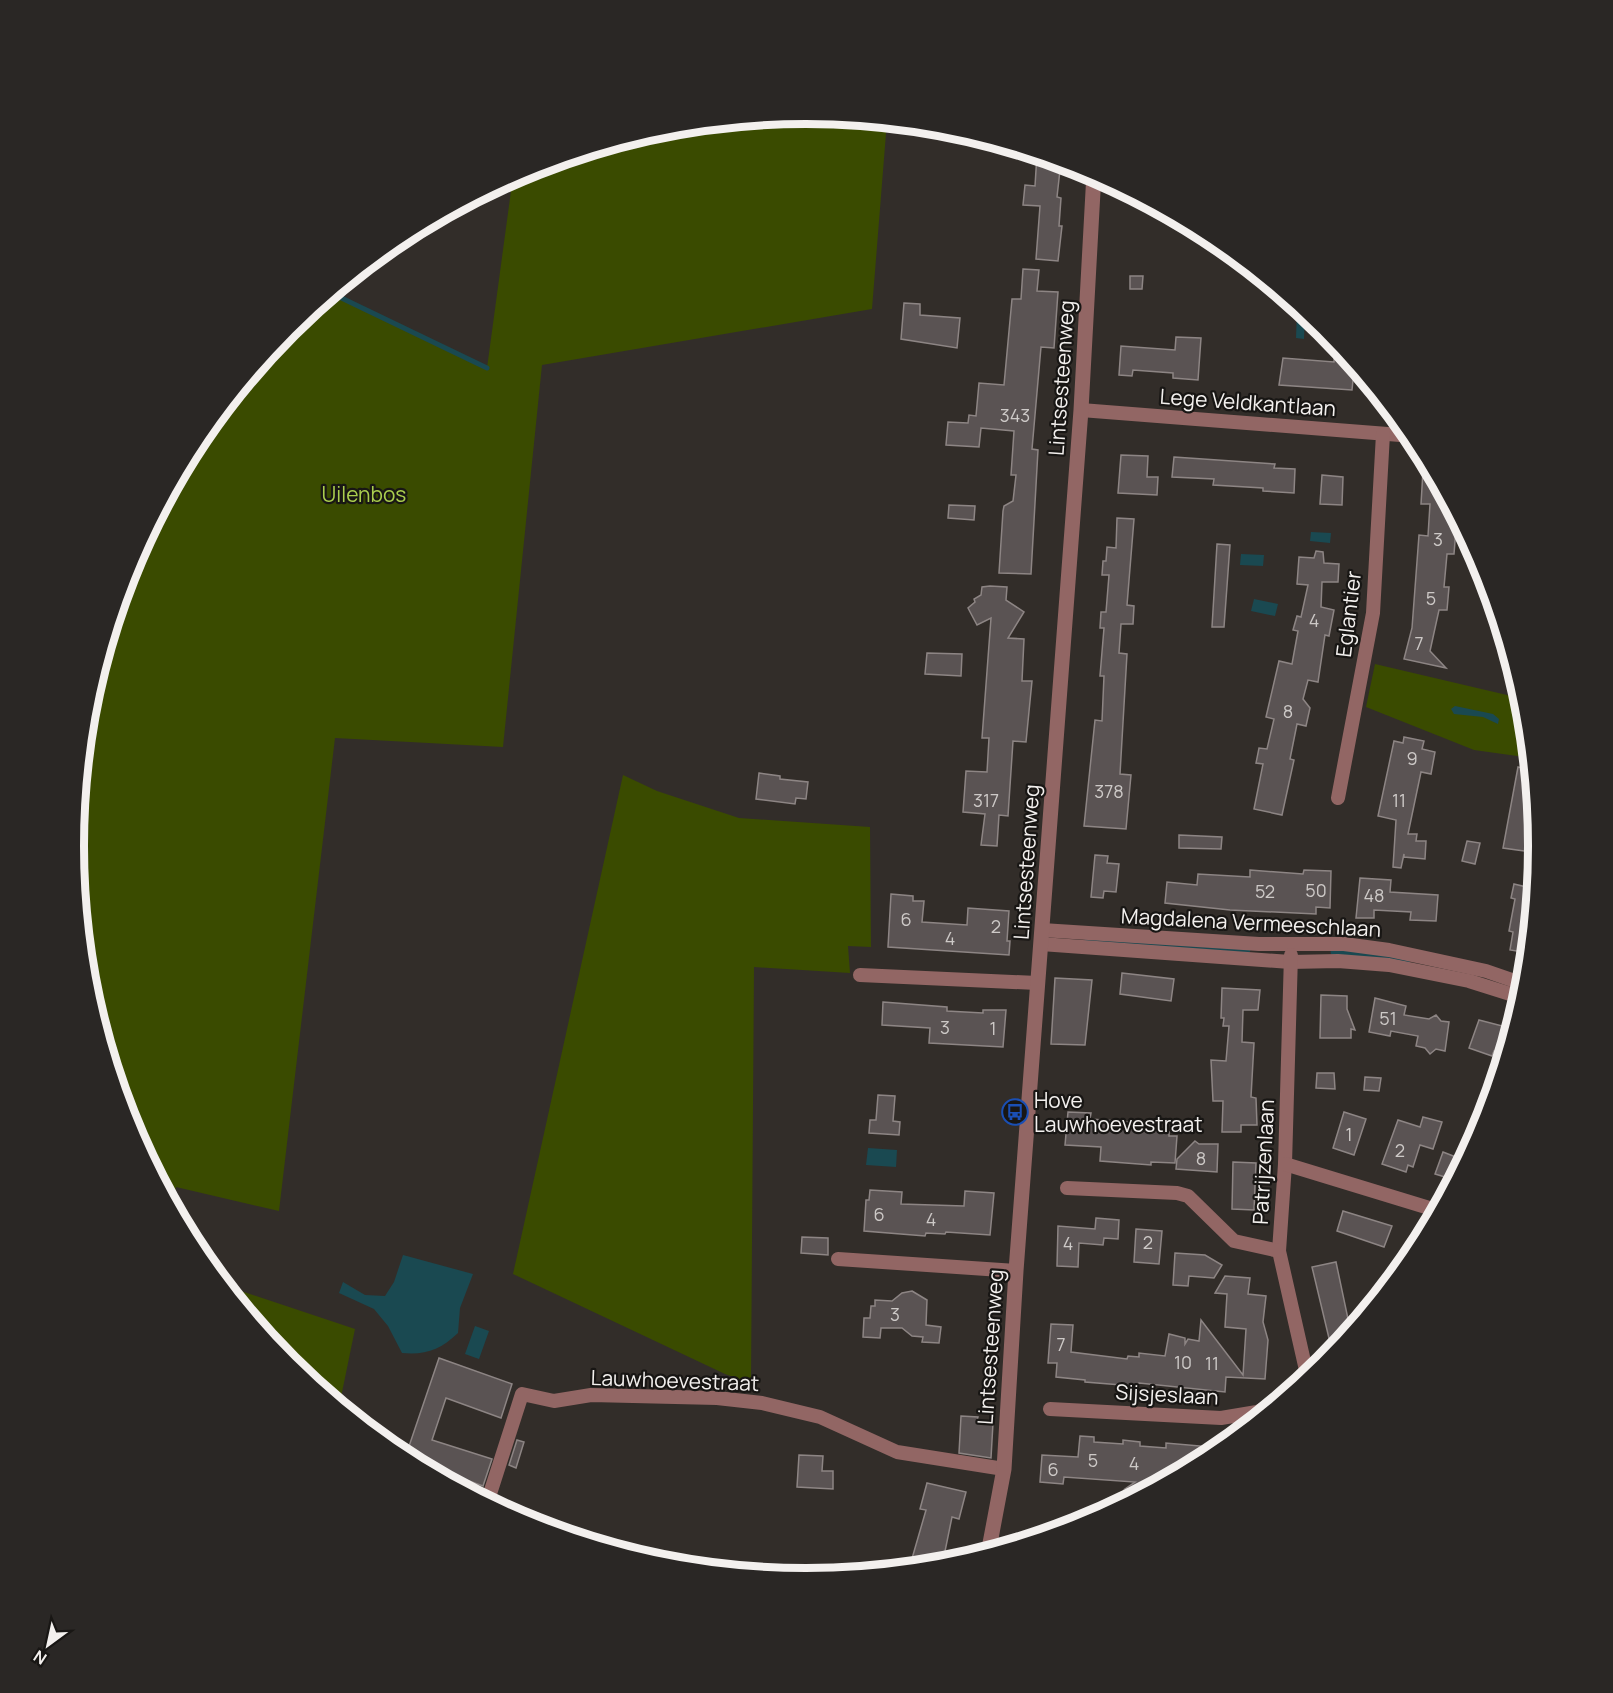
<svg xmlns="http://www.w3.org/2000/svg" width="1613" height="1693" viewBox="0 0 1613 1693" font-family="Manrope,sans-serif">
<style>
.green{fill:#3a4b00}
.water{fill:#1a4951}
.lines{fill:none;stroke-linecap:round;stroke-linejoin:round}
.stream{stroke:#1a4951;stroke-width:5}
.building{fill:#5a5353;stroke:#8d8584;stroke-width:1.5}
.minor{stroke:#926664;stroke-width:14}
.tertiary{stroke:#926664;stroke-width:15}
.labels{text-anchor:middle;dominant-baseline:central;stroke-width:4.5;stroke-linejoin:round;paint-order:stroke}
.number-label{font-size:18px;fill:#cdc9c7}
.street-label{font-size:21px;fill:#f3f0ee;stroke:#181614}
.park-label{font-size:21px;fill:#aace4e;stroke:#181614}
.poi-label{font-size:21px;fill:#f3f0ee;stroke:#181614;text-anchor:start}
.rim{fill:none;stroke:#f3f0ee;stroke-width:8}
</style>
<rect width="100%" height="100%" fill="#322d29"/>
<g class="green">
<polygon points="807,114 887,121 872,309 542,365 503,747 335,738 279,1211 176,1187 172,1206 129,1127 88,989 74,846 88,703 129,566 197,439 288,328 331,293 487,368 513,176 526,169 664,128"/>
<polygon points="1375,664 1524,699 1531,758 1474,750 1366,707"/>
<polygon points="623,775 657,791 739,818 870,827 871,947 848,946 850,973 754,967 751,1383 725,1374 513,1274"/>
<polygon points="223,1285 355,1329 339,1407 288,1365"/>
</g>
<g class="water">
<polygon points="1297,310 1305,312 1304,339 1296,338"/>
<polygon points="1311,532 1331,533 1330,543 1310,541"/>
<polygon points="1241,554 1264,555 1263,566 1240,565"/>
<polygon points="1254,599 1278,604 1275,616 1251,611"/>
<polygon points="1455,706 1493,714 1499,719 1498,724 1483,717 1454,714 1451,709"/>
<polygon points="868,1148 897,1150 896,1167 866,1165"/>
<path d="M 403,1255 L 473,1274 L 460,1308 L 458,1333 C 440,1350 426,1355 402,1353 L 388,1326 L 374,1309 L 339,1293 L 343,1282 L 365,1295 L 385,1296 L 394,1282 Z"/>
<polygon points="475,1326 489,1331 479,1359 465,1354"/>
</g>
<g class="lines">
<g class="stream">
<polyline points="331,293 487,368"/>
<polyline points="1087,940 1248,950"/>
<polyline points="1333,952 1408,960"/>
</g>
</g>
<g class="building">
<polygon points="1037,154 1061,161 1057,197 1061,198 1059,226 1062,226 1058,261 1036,259 1040,206 1023,205 1025,185 1035,186"/>
<polygon points="1023,269 1039,270 1037,291 1058,292 1054,348 1041,347 1032,449 1038,450 1031,574 999,573 1003,511 1004,506 1013,501 1016,475 1011,475 1014,431 981,428 979,447 946,445 948,422 968,423 969,415 976,416 979,383 1004,385 1012,299 1021,299"/>
<polygon points="1130,276 1143,276 1142,289 1130,289"/>
<polygon points="904,303 920,304 920,315 960,318 957,348 901,339"/>
<polygon points="1176,337 1201,338 1198,380 1173,378 1173,373 1133,370 1132,376 1119,375 1121,346 1175,350"/>
<polygon points="1335,341 1369,382 1353,380 1352,390 1279,385 1283,358 1334,362"/>
<polygon points="1424,454 1457,516 1454,554 1447,554 1444,587 1449,587 1447,610 1439,610 1430,651 1446,668 1404,659 1412,628 1419,535 1428,536 1430,504 1421,504"/>
<polygon points="1121,455 1148,456 1147,477 1158,477 1157,495 1118,493"/>
<polygon points="1174,457 1275,464 1274,468 1295,469 1294,493 1263,491 1263,488 1213,485 1214,479 1172,477"/>
<polygon points="1322,475 1343,477 1342,505 1320,504"/>
<polygon points="949,505 975,506 974,520 948,518"/>
<polygon points="1117,518 1134,519 1127,605 1134,606 1133,624 1121,624 1119,653 1127,654 1120,774 1131,775 1126,829 1084,826 1095,720 1102,721 1104,676 1100,676 1104,628 1100,628 1101,612 1106,612 1109,575 1102,575 1103,561 1106,561 1107,547 1116,548"/>
<polygon points="1217,544 1230,545 1224,627 1212,627"/>
<polygon points="1316,551 1323,552 1324,563 1339,564 1338,582 1322,582 1321,607 1334,610 1329,636 1325,635 1318,682 1308,680 1303,699 1310,708 1306,726 1297,724 1290,759 1294,760 1282,815 1254,809 1263,764 1256,763 1259,748 1267,749 1274,719 1266,717 1279,661 1292,664 1298,631 1293,630 1297,616 1301,617 1308,585 1297,584 1299,557 1314,558"/>
<polygon points="990,586 1007,587 1006,600 1024,612 1008,638 1024,639 1022,681 1032,681 1026,742 1013,741 1008,816 999,815 997,846 981,845 985,814 963,812 966,771 987,772 989,738 982,738 991,618 977,625 968,608 975,602 974,599 981,595 982,587"/>
<polygon points="927,653 962,654 961,676 925,674"/>
<polygon points="1404,737 1424,741 1422,749 1435,752 1431,774 1421,772 1408,834 1417,834 1416,841 1426,841 1425,859 1404,857 1404,854 1401,868 1393,867 1396,820 1378,816 1394,741 1403,743"/>
<polygon points="1518,767 1532,770 1539,853 1503,848"/>
<polygon points="759,773 780,776 780,779 808,782 806,799 796,798 795,804 756,799"/>
<polygon points="1179,835 1222,837 1221,849 1179,848"/>
<polygon points="1467,841 1480,843 1475,864 1462,861"/>
<polygon points="1095,855 1108,856 1107,863 1119,864 1116,892 1104,891 1103,898 1091,897"/>
<polygon points="1250,870 1303,874 1304,870 1331,871 1330,908 1316,907 1316,914 1230,910 1165,903 1167,882 1197,885 1198,874 1250,877"/>
<polygon points="1360,878 1391,880 1390,892 1438,895 1436,921 1410,920 1411,912 1374,910 1374,918 1356,918"/>
<polygon points="1514,884 1535,889 1529,953 1510,950 1513,932 1509,931 1515,899 1511,898"/>
<polygon points="891,894 913,896 913,901 924,901 922,922 967,925 968,908 1009,911 1007,941 1010,941 1009,955 888,947"/>
<polygon points="1122,973 1174,979 1171,1001 1120,994"/>
<polygon points="1055,978 1092,980 1085,1045 1051,1044"/>
<polygon points="1222,988 1260,990 1258,1010 1243,1010 1242,1042 1254,1043 1251,1097 1256,1098 1257,1125 1241,1125 1241,1132 1222,1132 1223,1101 1213,1101 1211,1060 1226,1061 1229,1026 1223,1026 1224,1018 1221,1018"/>
<polygon points="1321,995 1347,996 1347,1009 1355,1030 1351,1029 1351,1038 1320,1038"/>
<polygon points="1375,998 1406,1006 1404,1015 1429,1019 1436,1015 1441,1021 1449,1022 1445,1051 1436,1049 1430,1054 1425,1048 1416,1046 1418,1036 1391,1031 1390,1036 1369,1032"/>
<polygon points="883,1002 947,1007 947,1011 983,1013 983,1010 1006,1010 1003,1047 929,1043 930,1028 882,1025"/>
<polygon points="1479,1020 1510,1028 1500,1053 1494,1051 1492,1056 1469,1048"/>
<polygon points="1317,1073 1334,1073 1335,1089 1316,1088"/>
<polygon points="1365,1077 1381,1078 1379,1091 1364,1090"/>
<polygon points="878,1095 895,1096 893,1121 900,1122 899,1135 869,1133 870,1120 876,1120"/>
<polygon points="1068,1112 1091,1113 1090,1119 1131,1122 1131,1129 1169,1132 1169,1136 1177,1136 1175,1163 1151,1162 1151,1165 1100,1161 1101,1147 1065,1145"/>
<polygon points="1344,1112 1366,1119 1354,1155 1333,1148"/>
<polygon points="1423,1117 1442,1122 1433,1149 1420,1145 1413,1167 1408,1165 1406,1172 1382,1164 1398,1120 1420,1127"/>
<polygon points="1195,1141 1199,1144 1218,1144 1217,1172 1176,1169 1177,1159"/>
<polygon points="1443,1152 1466,1161 1455,1180 1435,1174"/>
<polygon points="1233,1162 1256,1163 1254,1210 1232,1209"/>
<polygon points="870,1190 902,1192 901,1204 964,1206 965,1191 994,1193 990,1235 946,1232 945,1234 926,1233 925,1236 864,1231 866,1200 869,1200"/>
<polygon points="1343,1211 1392,1226 1384,1247 1337,1231"/>
<polygon points="1096,1218 1119,1220 1118,1239 1104,1238 1103,1245 1079,1243 1078,1267 1057,1266 1058,1226 1095,1229"/>
<polygon points="1136,1229 1162,1231 1159,1264 1134,1262"/>
<polygon points="802,1237 828,1238 828,1255 801,1253"/>
<polygon points="1175,1253 1205,1255 1222,1265 1214,1278 1189,1276 1188,1286 1173,1285"/>
<polygon points="1336,1262 1351,1333 1333,1355 1312,1267"/>
<polygon points="1225,1276 1250,1278 1248,1294 1266,1296 1263,1322 1268,1340 1265,1379 1226,1377 1225,1392 1139,1383 1134,1386 1085,1382 1085,1380 1056,1377 1057,1363 1048,1363 1051,1324 1073,1325 1071,1352 1127,1359 1128,1356 1139,1357 1139,1353 1165,1356 1169,1334 1185,1338 1185,1344 1188,1339 1199,1341 1201,1320 1243,1375 1246,1329 1225,1327 1227,1294 1215,1293"/>
<polygon points="912,1291 927,1300 926,1325 941,1327 939,1343 922,1342 923,1337 912,1336 902,1328 881,1328 880,1338 863,1337 864,1318 870,1318 871,1306 875,1306 875,1300 892,1301 902,1293"/>
<polygon points="439,1358 512,1384 501,1418 446,1398 432,1440 492,1459 483,1486 405,1458"/>
<polygon points="961,1416 978,1417 977,1421 993,1423 991,1458 959,1453"/>
<polygon points="1080,1436 1094,1437 1094,1442 1123,1444 1123,1440 1140,1442 1140,1446 1166,1448 1166,1443 1223,1448 1149,1491 1125,1489 1135,1482 1064,1477 1063,1484 1040,1482 1042,1455 1078,1457"/>
<polygon points="517,1440 524,1442 516,1468 509,1465"/>
<polygon points="799,1455 823,1456 822,1471 833,1471 833,1489 797,1487"/>
<polygon points="927,1483 966,1492 959,1519 952,1517 942,1566 909,1569 926,1510 920,1509"/>
</g>
<g class="lines">
<g class="minor">
<polyline points="1081,410 1413,436"/>
<polyline points="1338,798 1373,613 1383,434"/>
<polyline points="1042,930 1259,944 1344,944 1389,950 1486,971 1526,985"/>
<polyline points="1041,944 1290,962 1338,961 1389,965 1469,981 1523,998"/>
<polyline points="1291,955 1285,1164 1279,1251 1308,1379"/>
<polyline points="860,975 1037,983"/>
<polyline points="1285,1164 1439,1211"/>
<polyline points="1067,1188 1177,1193 1188,1196 1234,1241 1279,1251"/>
<polyline points="838,1259 1016,1271"/>
<polyline points="1050,1409 1221,1418 1257,1412 1279,1402"/>
<polyline points="487,1503 522,1394 554,1401 591,1395 717,1398 762,1403 820,1417 897,1452 1004,1469"/>
</g>
<polyline class="tertiary" points="988,1554 1004,1469 1016,1271 1081,410 1094,173"/>
</g>
<defs>
<g id="bus-ring" transform="scale(1.35)"><circle r="9.5" fill="#181614" stroke="#1a4fb4" stroke-width="1.5"/><path d="M-5-6H5V4H4V6H2V4H-2V6H-4V4H-5ZM-3.5-4V0h7V-4ZM-3.5 1.2v1.5H-2V1.2ZM2 1.2v1.5H3.5V1.2Z" fill="#1a4fb4"/></g>
</defs>
<g fill-rule="evenodd">
<use href="#bus-ring" x="1015" y="1112"/>
</g>
<g class="labels">
<g class="number-label">
<text x="1015" y="415">343</text>
<text x="1438" y="539">3</text>
<text x="1431" y="598">5</text>
<text x="1314" y="620">4</text>
<text x="1419" y="643">7</text>
<text x="1288" y="711">8</text>
<text x="1412" y="758">9</text>
<text x="1109" y="791">378</text>
<text x="986" y="800">317</text>
<text x="1399" y="800">11</text>
<text x="1316" y="890">50</text>
<text x="1265" y="891">52</text>
<text x="1374" y="895">48</text>
<text x="906" y="919">6</text>
<text x="996" y="926">2</text>
<text x="950" y="938">4</text>
<text x="1388" y="1018">51</text>
<text x="945" y="1027">3</text>
<text x="993" y="1028">1</text>
<text x="1349" y="1134">1</text>
<text x="1400" y="1150">2</text>
<text x="1201" y="1158">8</text>
<text x="879" y="1214">6</text>
<text x="931" y="1219">4</text>
<text x="1148" y="1242">2</text>
<text x="1068" y="1243">4</text>
<text x="895" y="1314">3</text>
<text x="1061" y="1344">7</text>
<text x="1183" y="1362">10</text>
<text x="1212" y="1363">11</text>
<text x="1093" y="1460">5</text>
<text x="1134" y="1463">4</text>
<text x="1053" y="1469">6</text>
</g>
<g class="street-label">
<text transform="translate(1061 378) rotate(-86)">Lintsesteenweg</text>
<text transform="translate(1248 402) rotate(4)">Lege Veldkantlaan</text>
<text transform="translate(1348 614) rotate(-83)">Eglantier</text>
<text transform="translate(1026 862) rotate(-86)">Lintsesteenweg</text>
<text transform="translate(1251 922) rotate(3)">Magdalena Vermeeschlaan</text>
<text transform="translate(1263 1162) rotate(-87)">Patrijzenlaan</text>
<text transform="translate(990 1347) rotate(-86)">Lintsesteenweg</text>
<text transform="translate(675 1380) rotate(2)">Lauwhoevestraat</text>
<text transform="translate(1167 1394) rotate(3)">Sijsjeslaan</text>
</g>
<g class="park-label">
<text x="364" y="494">Uilenbos</text>
</g>
<g class="poi-label">
<text x="1034" y="1100">Hove<tspan x="1034" dy="24">Lauwhoevestraat</tspan></text>
</g>
</g>
<path d="M0 0H1613V1693H0ZM84 846a722 722 0 1 1 1444 0a722 722 0 1 1-1444 0Z" fill="#2a2725" fill-rule="evenodd"/>
<path class="rim" d="M84 846a722 722 0 1 1 1444 0a722 722 0 1 1-1444 0Z"/>
<g transform="translate(48 1645) rotate(213)" stroke="#181614" stroke-width="4.5" paint-order="stroke">
<path d="M0-4.5L10 22L0 15L-10 22Z" fill="#f3f0ee"/>
<text y="-9" font-size="16" font-weight="bold" text-anchor="middle" fill="#f3f0ee">N</text>
</g>
</svg>
